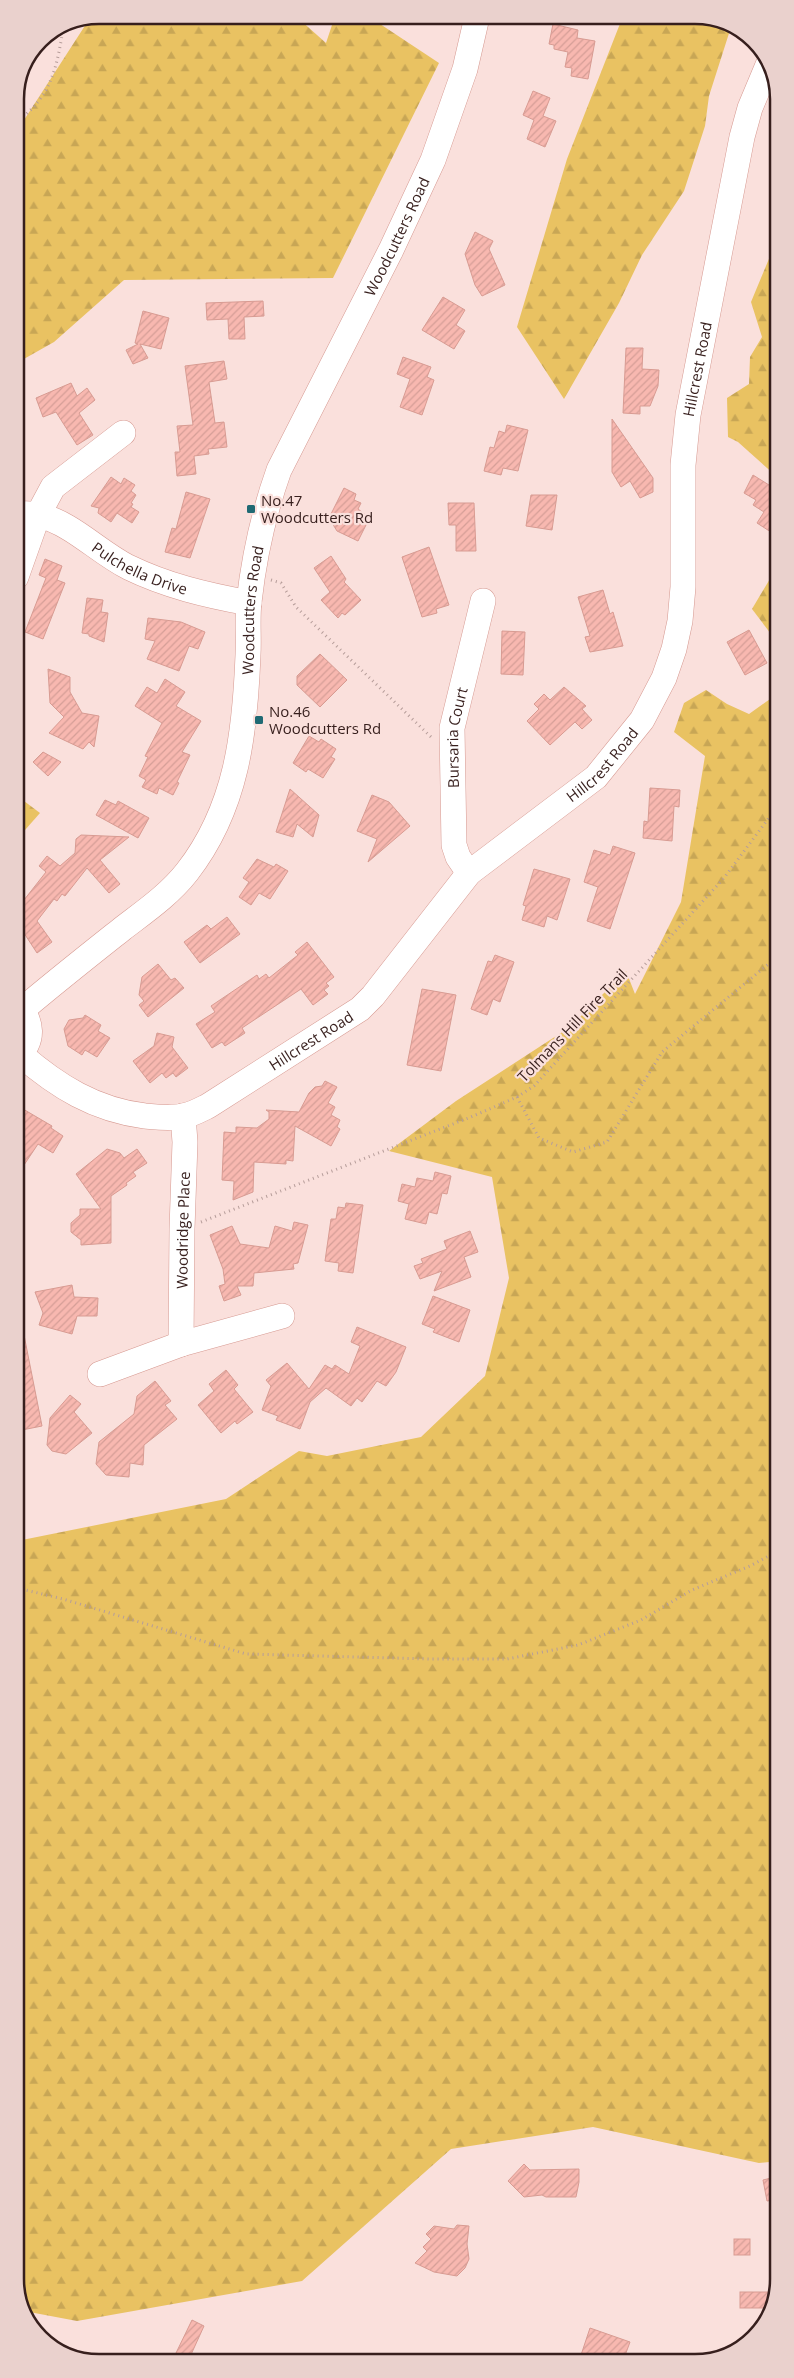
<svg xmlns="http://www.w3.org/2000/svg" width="794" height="2378" viewBox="0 0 794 2378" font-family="'Open Sans',sans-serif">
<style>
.forest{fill:url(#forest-firs)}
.building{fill:url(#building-hatch);stroke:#d89b92}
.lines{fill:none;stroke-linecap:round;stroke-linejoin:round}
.minor-casing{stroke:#d69991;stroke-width:26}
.path{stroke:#b69d9a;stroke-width:3;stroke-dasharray:1 4;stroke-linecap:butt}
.minor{stroke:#fff;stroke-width:25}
.poi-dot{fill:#206a74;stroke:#fae0dc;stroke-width:2}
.labels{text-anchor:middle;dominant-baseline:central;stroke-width:4.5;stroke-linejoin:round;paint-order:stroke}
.street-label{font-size:15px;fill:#371f1d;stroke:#fae0dc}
.poi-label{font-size:15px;fill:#371f1d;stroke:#fae0dc;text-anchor:start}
.rim{fill:none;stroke:#371f1d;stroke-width:2.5}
</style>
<defs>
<pattern id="forest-firs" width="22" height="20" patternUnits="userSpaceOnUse" patternTransform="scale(1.25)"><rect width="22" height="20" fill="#e9c262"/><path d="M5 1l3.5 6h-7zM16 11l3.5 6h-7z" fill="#c8a655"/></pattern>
<pattern id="building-hatch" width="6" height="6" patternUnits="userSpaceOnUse" patternTransform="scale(1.25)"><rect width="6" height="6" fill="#f8b8b0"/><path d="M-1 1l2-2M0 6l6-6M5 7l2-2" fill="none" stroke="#d59e97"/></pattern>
</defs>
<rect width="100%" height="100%" fill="#fae0dc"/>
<g class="forest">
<polygon points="701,15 731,27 709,96 705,126 684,191 642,255 619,303 564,399 517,327 567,159 623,16"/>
<polygon points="371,18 439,63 333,278 124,280 54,342 15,364 15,134 88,21 299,19 326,43 334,19"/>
<polygon points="776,242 777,477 738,442 728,437 727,398 749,384 750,357 762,337 751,302"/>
<polygon points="777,567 777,642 752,609"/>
<polygon points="706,690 727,704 749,714 777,694 779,2161 759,2163 593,2127 451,2149 302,2281 77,2321 24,2311 18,2301 17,1541 226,1499 299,1451 327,1456 421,1437 485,1376 509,1278 492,1177 389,1151 456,1101 570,1027 626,971 635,994 681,902 705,756 674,732 684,703"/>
<polygon points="16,795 40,813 18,838 16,837"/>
</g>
<g class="building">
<polygon points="553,24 578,30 577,38 595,41 588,79 571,76 572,68 565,67 568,52 554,49 554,45 549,44"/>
<polygon points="533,91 550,98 543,116 556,121 545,147 527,139 534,120 523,115"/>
<polygon points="475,232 493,241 489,249 505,285 482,296 475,285 465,254"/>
<polygon points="443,297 465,310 456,325 465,331 454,349 422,330"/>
<polygon points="263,301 264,316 244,317 245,339 229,339 228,319 207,320 206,303"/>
<polygon points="143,311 169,318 161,349 140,344 148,358 133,364 126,350 138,344 135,343"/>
<polygon points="626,348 643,348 642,369 659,370 658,386 650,406 640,406 640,414 623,413"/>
<polygon points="403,357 431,367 427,377 434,380 422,415 400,407 410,379 397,374"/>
<polygon points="224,361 227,379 209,382 215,423 224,422 227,447 208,449 209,454 194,456 196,474 177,476 175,452 180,452 177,426 193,425 185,366"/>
<polygon points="71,383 77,396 87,388 95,400 79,413 93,435 77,445 56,412 43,417 36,398"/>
<polygon points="612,419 653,478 653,492 640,498 630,481 621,487 612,472"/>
<polygon points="507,425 528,430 518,471 503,468 501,475 484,471 490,447 494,448 499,431 505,433"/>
<polygon points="753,475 777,490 777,536 757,523 764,512 753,505 756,500 744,493"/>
<polygon points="111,477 121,484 124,478 135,485 131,491 136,495 131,503 133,504 131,507 139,512 132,523 117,513 111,522 98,513 99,508 91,506"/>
<polygon points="344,488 356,494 354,500 361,503 358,509 367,516 365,520 368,521 358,541 337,531 329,518"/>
<polygon points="186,492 210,499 190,558 165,552 172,528 176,529"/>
<polygon points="531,495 557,495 552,530 526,526"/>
<polygon points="448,503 474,503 476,551 456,551 456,525 449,525"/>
<polygon points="429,547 449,605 436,609 437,613 422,617 402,557"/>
<polygon points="331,556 346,579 344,582 361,600 345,615 342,613 338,618 321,600 330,592 314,568"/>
<polygon points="45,559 62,566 57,580 65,583 43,639 25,632 46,578 39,575"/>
<polygon points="603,590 610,614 613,612 623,646 590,652 585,637 590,636 578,597"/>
<polygon points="87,598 103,600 101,612 108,613 104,642 89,636 89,634 82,633"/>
<polygon points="148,618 181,622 205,632 198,649 189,646 179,671 147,659 155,641 145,639"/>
<polygon points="749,630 767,663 745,675 727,642"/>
<polygon points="502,631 525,632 523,675 501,674"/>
<polygon points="320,654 347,680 320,707 297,685 297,676"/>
<polygon points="48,669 70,677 70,692 82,713 99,716 94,747 89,742 83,749 49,733 64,717 50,703"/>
<polygon points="165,679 185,692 176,706 201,721 182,752 190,755 177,782 179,783 173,795 159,788 157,794 142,787 146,780 139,776 148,757 145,756 162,723 135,706 147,687 157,693"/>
<polygon points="564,687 586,706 582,709 592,720 582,729 575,722 550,745 527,721 539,709 534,704 544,694 550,700"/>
<polygon points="309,736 319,742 321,739 336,749 331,757 335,759 323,778 308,769 306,772 293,763"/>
<polygon points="43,752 61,762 48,776 33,762"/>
<polygon points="650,788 680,790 679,807 674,806 672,841 643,838 644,821 648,822"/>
<polygon points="290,789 319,815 313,837 297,824 293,837 276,832"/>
<polygon points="372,795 389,802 410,826 368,862 377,839 357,831"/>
<polygon points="105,800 116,805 118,801 149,818 138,838 96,815"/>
<polygon points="81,835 129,837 100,860 120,884 109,893 87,868 65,896 62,894 57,901 54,899 37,921 52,942 37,953 22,930 16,935 16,894 24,900 46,872 39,866 47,856 60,866 75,853 76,839"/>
<polygon points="613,846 635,853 610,929 587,921 598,887 584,882 594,850 610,855"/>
<polygon points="257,859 274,867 276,864 288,871 270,899 259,893 251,905 239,897 249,882 243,878"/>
<polygon points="534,869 570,879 557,920 547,916 544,927 522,920 526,906 523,905"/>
<polygon points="227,917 240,934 200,963 184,942 207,925 211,929"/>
<polygon points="307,942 334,977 326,983 329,986 324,990 328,994 313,1005 301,989 242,1028 245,1033 225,1046 222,1042 212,1048 196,1024 215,1012 211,1006 257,975 259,979 266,974 269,978 298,955 295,952"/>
<polygon points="495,955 514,962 500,1002 493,999 487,1015 471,1009 488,961 492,962"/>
<polygon points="158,964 171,980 175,978 184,988 148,1017 139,1005 144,1001 139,995 142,977"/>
<polygon points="422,989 456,995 441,1071 407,1065"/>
<polygon points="85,1015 101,1025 98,1031 110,1038 97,1057 85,1050 82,1055 68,1046 64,1029 69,1020 83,1018"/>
<polygon points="157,1033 174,1037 172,1047 188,1068 176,1077 173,1073 166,1078 162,1073 150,1083 133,1061 154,1046"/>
<polygon points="325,1081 337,1087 328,1103 335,1107 331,1115 340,1120 337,1127 340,1129 331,1146 295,1126 293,1161 286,1160 286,1164 254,1162 253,1192 233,1200 234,1181 222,1180 224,1132 236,1133 236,1127 257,1128 269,1119 269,1112 266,1110 299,1112 309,1093 315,1087 322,1086"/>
<polygon points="23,1109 52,1126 51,1128 63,1136 53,1153 38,1144 16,1177 16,1119"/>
<polygon points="107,1149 120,1153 124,1158 137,1149 147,1163 133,1172 136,1176 126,1183 127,1185 111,1196 111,1243 81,1245 81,1240 71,1232 71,1223 80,1215 80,1209 101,1209 76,1174"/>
<polygon points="435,1172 451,1176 447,1194 442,1193 437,1214 429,1212 426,1224 405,1219 409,1204 398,1201 402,1184 415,1187 417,1178 433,1181"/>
<polygon points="346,1203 363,1205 353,1273 338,1271 339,1263 325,1261 331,1219 336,1219 338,1207 345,1208"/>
<polygon points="294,1222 308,1225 298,1263 293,1264 294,1269 254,1273 253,1286 237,1286 241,1295 224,1301 219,1286 225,1284 223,1269 210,1235 232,1226 240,1244 269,1248 275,1226 292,1231"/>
<polygon points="470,1231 478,1252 464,1257 471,1277 434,1291 442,1271 420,1279 414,1266 423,1263 421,1259 447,1249 444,1241"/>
<polygon points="72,1285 74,1297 98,1298 97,1316 77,1316 72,1334 39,1325 43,1313 35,1292"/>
<polygon points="433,1296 470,1310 459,1342 433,1332 435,1329 422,1324"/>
<polygon points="357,1327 406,1347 396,1372 386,1386 377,1381 362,1402 357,1398 351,1406 326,1388 310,1402 300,1429 276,1420 278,1416 262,1410 271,1386 266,1380 287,1363 309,1389 325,1365 332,1369 335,1365 349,1374 360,1346 351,1342"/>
<polygon points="24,1335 42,1426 22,1430 21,1417 17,1417 17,1336"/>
<polygon points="226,1370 238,1385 234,1389 253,1412 237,1424 235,1421 221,1433 198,1405 214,1391 209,1384"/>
<polygon points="155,1381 171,1401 165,1405 177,1419 144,1445 143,1465 130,1463 129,1477 106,1475 96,1464 99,1442 134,1414 137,1396"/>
<polygon points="70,1395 81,1404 74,1412 92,1433 66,1454 52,1451 47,1445 50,1418"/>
<polygon points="524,2164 530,2170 579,2169 579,2182 576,2197 546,2197 542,2195 524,2197 508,2181"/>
<polygon points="779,2176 779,2199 767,2201 763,2180"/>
<polygon points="457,2225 469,2226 467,2244 469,2259 465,2268 457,2276 434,2272 415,2263 427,2251 423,2247 431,2239 426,2234 434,2226 454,2229"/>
<rect x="734" y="2239" width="16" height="16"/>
<rect x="740" y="2292" width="29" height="16"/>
<polygon points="192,2320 204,2326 189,2359 176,2353"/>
<polygon points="590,2328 630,2342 623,2361 588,2361 580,2358"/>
</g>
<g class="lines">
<g class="minor-casing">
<g id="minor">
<path id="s1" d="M 16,514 C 23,514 32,513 39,515 C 73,524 97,551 128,567 C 167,586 206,595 249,603"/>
<polyline points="16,577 38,515 53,487 123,433"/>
<path id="s2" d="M 469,873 L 458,857 L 454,845 L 452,728 L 483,601"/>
<path d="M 16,1005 C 33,1018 35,1044 16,1056"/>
<path id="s3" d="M 22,1010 C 55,982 88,956 122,929 C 144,912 169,895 187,872 C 237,808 245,733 248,655 C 249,637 247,619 249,602 C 254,557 264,512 279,470 L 391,250 L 433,160 L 465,69 L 477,17"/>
<path id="s4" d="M 20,1054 C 57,1086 95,1110 145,1116 C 157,1117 171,1119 183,1116 C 191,1115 200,1110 208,1106 L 360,1009 L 373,996 L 469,873 L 596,777 L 642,720 L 664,678 L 674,649 L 680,621 L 683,587 L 683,465 L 688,415 L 742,137 L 750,108 L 768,65"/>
<path id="s5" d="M 181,1344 L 182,1229 L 185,1142 L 183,1116"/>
<polyline points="100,1374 181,1344 282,1316"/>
</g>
</g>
<g class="path">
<path d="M 15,123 C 53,96 57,66 64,23"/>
<polyline points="271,580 281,583 296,607 431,737"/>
<polyline points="517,1097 539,1138 573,1152 607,1142 662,1052 777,957"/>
<polyline points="201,1222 471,1117 517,1097 534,1086 724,878 777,807"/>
<polyline points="17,1588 63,1599 246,1654 430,1659 507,1659 578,1645 641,1620 692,1590 750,1566 778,1551"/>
</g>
<use href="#minor" class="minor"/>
</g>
<g class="poi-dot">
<rect x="246" y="504" width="10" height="10" rx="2.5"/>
<rect x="254" y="715" width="10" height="10" rx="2.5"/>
</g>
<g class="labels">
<g class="street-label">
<text stroke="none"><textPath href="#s3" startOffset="895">Woodcutters Road</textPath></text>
<text stroke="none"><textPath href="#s4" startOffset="1154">Hillcrest Road</textPath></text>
<text stroke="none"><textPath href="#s1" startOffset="138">Pulchella Drive</textPath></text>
<text stroke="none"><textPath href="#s3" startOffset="490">Woodcutters Road</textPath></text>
<text stroke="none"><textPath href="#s2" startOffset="140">Bursaria Court</textPath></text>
<text stroke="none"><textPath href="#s4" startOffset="734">Hillcrest Road</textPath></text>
<text transform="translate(572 1025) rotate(-46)">Tolmans Hill Fire Trail</text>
<text stroke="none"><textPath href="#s4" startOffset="329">Hillcrest Road</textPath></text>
<text stroke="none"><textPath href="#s5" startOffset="114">Woodridge Place</textPath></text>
</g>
<g class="poi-label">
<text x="261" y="500">No.47<tspan x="261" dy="17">Woodcutters Rd</tspan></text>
<text x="269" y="711">No.46<tspan x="269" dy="17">Woodcutters Rd</tspan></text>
</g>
</g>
<path d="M0 0H794V2378H0ZM99 24H695A75 75 0 0 1 770 99V2279A75 75 0 0 1 695 2354H99A75 75 0 0 1 24 2279V99A75 75 0 0 1 99 24Z" fill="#ead1cd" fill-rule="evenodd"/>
<path class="rim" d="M99 24H695A75 75 0 0 1 770 99V2279A75 75 0 0 1 695 2354H99A75 75 0 0 1 24 2279V99A75 75 0 0 1 99 24Z"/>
</svg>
